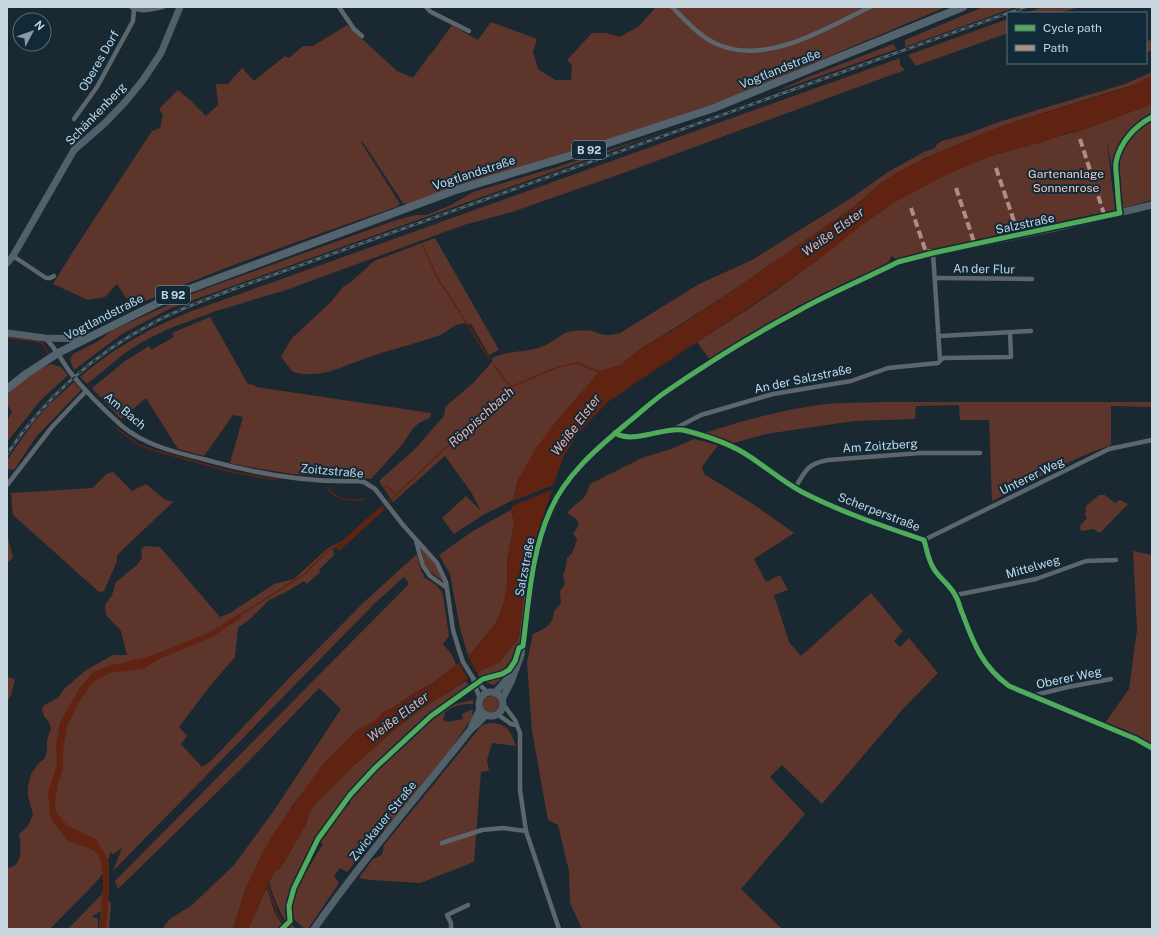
<svg xmlns="http://www.w3.org/2000/svg" width="1159" height="936" viewBox="0 0 1159 936" font-family="'Public Sans',sans-serif">
<style>
.green{fill:#5d352b;fill-rule:evenodd}
.water{fill:#602312}
.pier{fill:#1a2831}
.lines{fill:none;stroke-linecap:round;stroke-linejoin:round}
.stream{stroke:#602312;stroke-width:1.5}
.street{stroke:#5c666c;stroke-width:4.5}
.secondary{stroke:#526069;stroke-width:7}
.primary{stroke:#53646e;stroke-width:8}
.rail-casing{stroke:#596469;stroke-width:3}
.rail{stroke:#112a3a;stroke-width:1.5;stroke-dasharray:4.5;stroke-linecap:butt}
.quiet{stroke:#ac8f84;stroke-width:4;stroke-dasharray:8 4;stroke-linecap:butt}
.cycleway-casing{stroke:#112a3a;stroke-width:8}
.cycleway{stroke:#51ab58;stroke-width:5}
.labels{text-anchor:middle;dominant-baseline:central;stroke-width:4;stroke-linejoin:round;paint-order:stroke}
.shield{fill:#112a3a;stroke:#90a2ae;stroke-width:1}
.shield-label{font-size:11px;font-weight:bold;fill:#c7d5df}
.street-label{font-size:12px;fill:#c7d5df;stroke:#112a3a}
.park-label{font-size:12px;fill:#f7cbbf;stroke:#112a3a}
.water-label{font-size:13px;font-style:italic;fill:#f2b1a0;stroke:#112a3a}
</style>
<rect width="100%" height="100%" fill="#1a2831"/>
<g class="green">
<path d="M 656,7 L 946,7 L 730,98 L 567,154 L 407,204 L 403,203 L 362,141 L 361,142 L 400,204 L 396,207 C 308,238 219,268 134,306 L 131,301 L 126,298 L 117,284 L 105,297 L 88,300 L 53,284 L 72,253 L 152,131 L 160,128 L 163,115 L 159,109 L 178,90 L 189,99 L 206,116 L 218,105 L 216,84 L 228,84 L 242,68 L 254,81 L 285,56 L 289,58 L 303,46 L 313,46 L 347,25 L 397,71 L 413,78 L 431,53 L 432,53 L 452,25 L 478,40 L 491,22 L 537,39 L 533,52 L 538,69 L 555,80 L 571,80 L 572,65 L 567,60 L 592,33 L 606,33 L 620,37 L 639,26 Z"/>
<polygon points="983,7 1016,7 905,47 905,40"/>
<polygon points="1043,7 1079,7 1059,13 1026,13"/>
<polygon points="1008,19 1008,33 916,66 908,55"/>
<polygon points="1152,40 1152,53 1151,51 1146,52 1146,41"/>
<polygon points="893,44 897,49 775,92 808,77"/>
<path d="M 900,58 L 900,65 L 905,70 L 629,171 L 512,212 L 464,225 L 286,290 L 216,311 L 168,329 L 142,342 L 125,353 L 87,384 L 80,377 C 115,347 150,328 192,311 Z"/>
<path d="M 1152,72 L 1152,76 L 1136,84 L 1002,126 L 923,159 L 882,182 L 855,206 L 732,291 L 678,326 L 640,349 L 621,365 L 599,372 L 518,480 L 513,500 L 483,515 L 454,534 L 442,518 L 466,496 L 481,511 L 471,492 L 445,456 L 393,502 L 379,481 L 415,449 L 444,416 L 445,407 L 473,383 L 493,361 L 491,359 C 506,350 525,353 541,347 C 554,343 560,332 574,331 C 580,330 586,330 592,331 C 597,333 602,335 607,335 C 611,335 616,334 620,333 L 699,284 L 752,260 L 851,198 L 888,172 L 922,153 L 935,148 L 937,144 L 942,141 L 964,135 L 999,122 L 1047,107 L 1125,84 Z"/>
<path d="M 1152,104 L 1152,117 L 1143,121 L 1135,129 L 1152,119 L 1152,200 L 1119,209 L 1107,141 L 1115,210 L 925,251 L 896,259 L 891,256 L 888,264 L 798,306 L 710,360 L 697,342 C 737,316 779,290 817,260 C 832,249 845,237 860,226 C 899,197 943,172 990,156 C 1004,152 1020,148 1034,144 C 1049,141 1062,133 1077,132 ZM 1132,133 L 1125,144 L 1118,165 L 1121,192 C 1115,169 1114,151 1132,133 Z"/>
<polygon points="667,131 171,308 122,334 74,370 70,360 73,354 97,342 113,330 199,291 396,220 416,215 426,215 451,205 473,192 557,167"/>
<path d="M 435,238 L 499,350 L 489,355 L 471,324 C 454,321 452,330 438,336 C 414,344 388,350 364,359 C 337,368 322,379 293,372 L 281,357 L 291,339 L 331,302 L 343,287 L 352,281 L 374,261 Z"/>
<path d="M 210,317 L 248,384 L 254,385 L 256,387 L 431,413 L 430,418 C 411,425 412,432 401,446 C 391,457 381,468 371,479 L 293,474 L 255,468 L 230,463 L 243,417 L 233,415 L 204,456 L 178,449 L 146,398 L 121,419 L 92,388 L 125,361 L 149,346 L 151,350 L 174,337 L 172,333 Z"/>
<path d="M 51,364 L 61,367 L 68,375 L 40,401 L 7,442 L 7,421 L 12,412 L 7,404 L 7,395 C 19,382 34,371 51,364 Z"/>
<polygon points="74,382 81,390 36,437 14,470 7,469 7,460 33,423 50,404"/>
<path d="M 882,402 L 1152,402 L 1152,407 L 1111,406 L 1111,445 C 1070,459 1031,482 992,501 L 989,420 L 960,420 L 959,405 L 916,406 L 915,419 L 854,421 L 766,434 L 734,443 L 705,433 C 745,420 785,409 827,404 C 845,402 864,403 882,402 Z"/>
<path d="M 694,439 L 718,445 L 702,467 L 704,474 L 756,506 L 794,533 L 754,559 L 766,582 L 780,575 L 788,590 L 774,595 L 789,642 L 801,656 L 871,593 L 903,631 L 894,641 L 900,647 L 909,638 L 938,673 L 903,709 L 822,804 L 782,765 L 770,777 L 805,814 L 741,889 L 782,929 L 582,929 L 570,903 L 569,871 L 558,825 L 548,820 L 532,731 L 527,662 L 533,634 C 544,629 554,625 554,611 L 561,603 L 560,591 L 565,584 L 563,575 L 565,571 L 567,558 L 572,553 L 577,540 L 573,533 C 584,523 576,518 567,513 C 579,499 584,504 590,484 L 642,458 L 671,449 Z"/>
<polygon points="113,472 132,491 146,484 164,499 173,502 117,555 117,561 104,591 99,592 13,515 11,493 93,488 106,474"/>
<polygon points="1099,495 1105,495 1115,503 1120,500 1128,504 1102,531 1099,533 1094,529 1081,531 1080,526 1087,518 1085,515 1086,506"/>
<polygon points="511,510 514,522 507,561 507,586 504,602 496,623 474,650 468,656 460,628 450,574 439,555 473,531"/>
<polygon points="7,533 13,558 7,563"/>
<path d="M 342,541 L 332,550 L 335,554 L 319,570 L 320,572 L 307,584 L 304,581 L 286,592 L 269,600 L 250,619 L 238,628 L 235,657 L 210,686 L 179,727 L 187,736 L 181,744 L 202,767 L 211,761 L 291,676 L 363,603 L 417,554 L 421,571 L 424,575 L 423,577 C 432,582 439,585 443,595 L 449,636 L 443,644 L 452,655 L 456,665 L 434,682 L 414,693 L 394,707 L 384,712 L 374,722 L 356,731 L 299,797 L 292,806 L 246,888 L 233,929 L 162,929 L 170,919 L 192,905 L 234,865 L 273,812 L 341,709 L 319,688 L 245,765 L 118,889 L 115,881 L 408,585 L 408,582 L 404,577 L 375,603 L 113,871 L 122,848 L 113,854 L 110,852 L 106,869 L 97,881 L 50,929 L 7,929 L 7,868 C 24,867 21,846 19,834 L 28,826 L 33,814 L 28,796 L 28,786 L 31,774 L 38,764 L 45,758 L 47,750 L 47,740 L 51,728 L 49,722 L 44,716 L 42,709 L 44,705 L 58,698 L 64,689 L 86,670 L 113,655 L 127,655 L 121,631 L 106,615 L 105,605 L 112,595 L 116,582 L 137,565 L 142,558 L 141,550 L 144,546 L 160,547 L 220,617 L 230,613 L 274,584 L 294,579 L 328,548 Z"/>
<polygon points="421,548 436,565 444,582 429,571 425,566"/>
<polygon points="1133,551 1152,555 1152,748 1103,726 1129,689 1137,630"/>
<path d="M 520,639 C 514,670 507,669 481,679 L 477,674 L 482,670 L 500,662 L 510,648 Z"/>
<polygon points="503,675 499,681 494,685 483,681"/>
<polygon points="7,677 15,679 11,695 7,702"/>
<path d="M 466,681 L 470,687 L 431,715 L 388,754 L 349,794 L 330,817 L 317,836 L 302,866 L 289,893 L 285,908 L 286,916 L 296,929 L 291,929 C 280,915 275,900 269,883 L 273,873 L 282,866 L 306,824 L 309,812 L 318,801 L 352,767 L 392,732 L 421,709 Z"/>
<circle cx="491" cy="704" r="8"/>
<path d="M 473,700 L 473,704 C 462,704 455,705 445,712 L 443,720 L 448,722 L 463,719 L 462,714 L 473,709 L 472,714 L 473,716 L 453,746 L 385,831 L 382,829 L 347,872 L 340,868 L 334,876 L 339,883 L 308,929 C 304,929 301,926 298,923 C 280,908 302,878 311,864 C 315,857 319,850 323,845 L 321,842 L 343,810 L 350,804 L 350,796 L 370,774 L 431,717 L 450,705 Z"/>
<path d="M 492,723 C 508,724 511,732 516,746 L 492,743 L 487,760 L 489,771 L 481,772 L 474,862 L 420,883 L 370,880 L 359,878 L 373,859 L 382,855 L 384,845 L 482,725 Z"/>
<polygon points="266,889 268,891 274,911 277,917 283,925 279,929 248,929"/>
<polygon points="102,894 102,905 108,900 111,903 109,929 99,929 101,911 91,917 97,918 98,920 98,929 68,929"/>
</g>
<g class="water">
<polygon points="1152,76 1152,104 1077,132 1067,133 1046,141 991,156 944,176 895,202 859,227 817,261 763,298 637,382 608,402 577,434 563,458 532,549 526,583 520,639 510,648 500,662 482,670 421,709 392,732 352,767 318,801 309,812 306,824 282,866 273,873 248,929 233,929 246,888 262,853 276,830 322,765 356,731 374,722 384,712 394,707 414,693 434,682 474,651 496,623 504,602 507,586 507,561 514,522 511,510 518,480 536,448 557,420 599,372 621,365 640,349 678,327 732,291 855,206 882,182 903,169 942,151 1002,126 1119,90 1136,84"/>
<polygon points="381,506 384,510 339,551 335,547"/>
<polygon points="239,614 242,617 212,637 159,659 143,669 109,673 91,684 76,707 67,727 63,749 63,769 58,783 55,802 56,812 68,826 96,839 105,854 109,864 109,895 106,929 100,929 103,881 101,862 98,855 93,850 67,840 53,822 50,814 48,792 57,764 56,744 60,722 79,689 93,672 108,666 147,657 163,651 210,632"/>
</g>
<g class="pier">
<polygon points="556,484 554,489 509,507 510,502"/>
<polygon points="467,654 478,675 469,681 458,661"/>
</g>
<g class="lines">
<g class="stream">
<polyline points="404,219 406,221"/>
<polyline points="423,246 437,277 489,358"/>
<polyline points="7,338 37,341 43,344 48,353"/>
<polyline points="494,365 511,387"/>
<polyline points="116,428 139,445 149,449 232,472 277,480"/>
<polyline points="385,487 387,486 396,495 509,388 558,367 577,363 600,372"/>
<path d="M 328,489 C 336,499 351,502 363,499"/>
<polyline points="381,509 396,495"/>
<polyline points="240,615 302,576 330,549 339,545"/>
<polyline points="267,885 270,892 278,916 290,929"/>
</g>
<g class="street">
<path d="M 131,7 C 140,13 153,9 163,7"/>
<polyline points="339,7 354,29 362,36"/>
<polyline points="426,7 431,12 469,31"/>
<path d="M 672,7 C 686,21 701,38 719,45 C 769,65 826,28 870,7"/>
<polyline points="74,119 97,87 133,21 134,9"/>
<polyline points="933,253 940,360"/>
<polyline points="13,256 46,278 50,278 54,276"/>
<polyline points="935,278 1032,279"/>
<polyline points="939,336 1031,331"/>
<path d="M 45,338 C 56,348 61,360 70,372 C 85,391 104,410 122,426 C 145,445 174,452 203,459 C 253,473 306,483 358,481 L 364,482 L 375,489 L 403,525 L 437,563 L 446,582 L 453,630 L 459,650 L 463,662 L 473,678 L 474,684 L 480,698"/>
<polyline points="674,429 701,415 773,394 851,381 888,368 938,363 943,358 1011,357 1010,332"/>
<path d="M 615,433 C 635,445 664,425 687,431 C 706,436 726,442 744,453 C 764,465 781,481 802,492 C 841,512 882,526 924,540 C 927,550 928,560 934,569 C 940,579 950,585 955,595 C 959,601 960,609 963,615 C 974,645 983,667 1009,686 L 1136,739 L 1152,748"/>
<polyline points="7,485 52,427 86,391"/>
<path d="M 795,488 C 806,470 807,464 828,460 L 920,453 L 980,453"/>
<polyline points="924,540 1109,449 1152,440"/>
<polyline points="416,541 423,566 430,576 447,588"/>
<polyline points="956,595 1036,579 1086,561 1116,560"/>
<polyline points="473,678 487,692"/>
<polyline points="1031,696 1068,687 1111,679"/>
<polyline points="503,704 515,720 520,733 520,790 526,831 559,929"/>
<polyline points="497,714 511,724 516,725"/>
<polyline points="442,843 482,830 503,828 526,831"/>
<polyline points="451,929 451,923 447,915 468,905"/>
</g>
<g class="secondary">
<polyline points="933,253 1055,228 1152,205"/>
<polyline points="7,263 13,256 74,150 105,123 126,101 143,80 161,53 180,7"/>
<polyline points="7,333 45,338 86,339"/>
<circle cx="491" cy="704" r="12"/>
<polyline points="495,693 507,679 512,676"/>
<polyline points="502,699 511,682 521,655 530,579 536,552 544,526 557,496"/>
<polyline points="471,729 473,723 480,709"/>
<path d="M 314,929 C 363,859 419,795 471,729 L 476,725 L 486,715"/>
</g>
<polyline class="primary" points="7,389 26,374 58,353 176,294 453,191 569,156 714,108 963,7"/>
<g class="rail-casing">
<path id="rail" d="M 7,454 C 44,399 94,354 153,323 C 177,310 202,301 228,291 L 1025,7"/>
</g>
<use href="#rail" class="rail"/>
<g class="quiet">
<polyline points="1080,139 1104,214"/>
<polyline points="996,168 1018,233"/>
<polyline points="956,188 974,242"/>
<polyline points="911,208 926,252 931,251"/>
</g>
<g class="cycleway-casing">
<g id="cycleway">
<path d="M 615,433 C 635,445 664,425 687,431 C 706,436 726,442 744,453 C 764,465 781,481 802,492 C 841,512 882,526 924,540 C 927,550 928,560 934,569 C 940,579 950,585 955,595 C 959,601 960,609 963,615 C 974,645 983,667 1009,686 L 1136,739 L 1152,748"/>
<path d="M 282,929 L 290,921 L 289,906 L 294,888 L 318,839 L 350,795 L 375,768 L 431,716 L 483,679 L 502,674 L 509,670 L 515,661 L 519,648 L 523,646 C 529,600 531,554 550,511 C 565,476 596,449 625,425 C 639,414 652,401 667,391 C 709,362 753,335 798,311 C 828,294 860,281 890,266 L 898,262 L 933,253 L 1120,213 C 1118,204 1118,194 1117,184 C 1117,178 1115,169 1116,162 C 1120,142 1135,126 1152,117"/>
</g>
</g>
<use href="#cycleway" class="cycleway"/>
</g>
<g class="labels">
<g class="shield">
<rect x="572" y="141" width="34" height="18" rx="3"/>
<rect x="156" y="286" width="34" height="18" rx="3"/>
</g>
<g class="shield-label">
<text x="589" y="150">B 92</text>
<text x="173" y="295">B 92</text>
</g>
<g class="street-label">
<text transform="translate(99 61) rotate(-60)">Oberes Dorf</text>
<text transform="translate(780 69) rotate(-22)">Vogtlandstraße</text>
<text transform="translate(96 114) rotate(-46)">Schänkenberg</text>
<text transform="translate(474 173) rotate(-18)">Vogtlandstraße</text>
<text transform="translate(1025 224) rotate(-12)">Salzstraße</text>
<text transform="translate(984 269) rotate(1)">An der Flur</text>
<text transform="translate(104 317) rotate(-27)">Vogtlandstraße</text>
<text transform="translate(803 379) rotate(-12)">An der Salzstraße</text>
<text transform="translate(125 411) rotate(40)">Am Bach</text>
<text transform="translate(880 446) rotate(-4)">Am Zoitzberg</text>
<text transform="translate(332 471) rotate(5)">Zoitzstraße</text>
<text transform="translate(1032 476) rotate(-26)">Unterer Weg</text>
<text transform="translate(879 512) rotate(21)">Scherperstraße</text>
<text transform="translate(525 567) rotate(-79)">Salzstraße</text>
<text transform="translate(1033 567) rotate(-16)">Mittelweg</text>
<text transform="translate(1069 678) rotate(-12)">Oberer Weg</text>
<text transform="translate(383 821) rotate(-51)">Zwickauer Straße</text>
</g>
<g class="park-label">
<text x="1066" y="174">Gartenanlage<tspan x="1066" dy="14">Sonnenrose</tspan></text>
</g>
<g class="water-label">
<text transform="translate(833 232) rotate(-36)">Weiße Elster</text>
<text transform="translate(481 417) rotate(-42)">Röppischbach</text>
<text transform="translate(576 425) rotate(-53)">Weiße Elster</text>
<text transform="translate(398 717) rotate(-37)">Weiße Elster</text>
</g>
</g>
<rect width="1159" height="936" fill="none" stroke="#c7d5df" stroke-width="16"/>
<rect x="1007" y="12" width="140" height="52" fill="#112a3a" stroke="#5a6e7c"/>
<rect x="1015" y="25" width="20" height="6" fill="#51ab58" stroke="#5a6e7c"/>
<text x="1043" y="32" font-size="12" fill="#c7d5df">Cycle path</text>
<rect x="1015" y="45" width="20" height="6" fill="#ac8f84" stroke="#5a6e7c"/>
<text x="1043" y="52" font-size="12" fill="#c7d5df">Path</text>
<g transform="translate(32 32) rotate(49)"><circle r="19" fill="#112a3a" stroke="#5a6e7c"/>
<path d="M0-3L7 15L0 10L-7 15Z" fill="#8a98a2"/>
<text y="-6" font-size="11" font-weight="bold" text-anchor="middle" fill="#c7d5df">N</text>
</g>
</svg>
